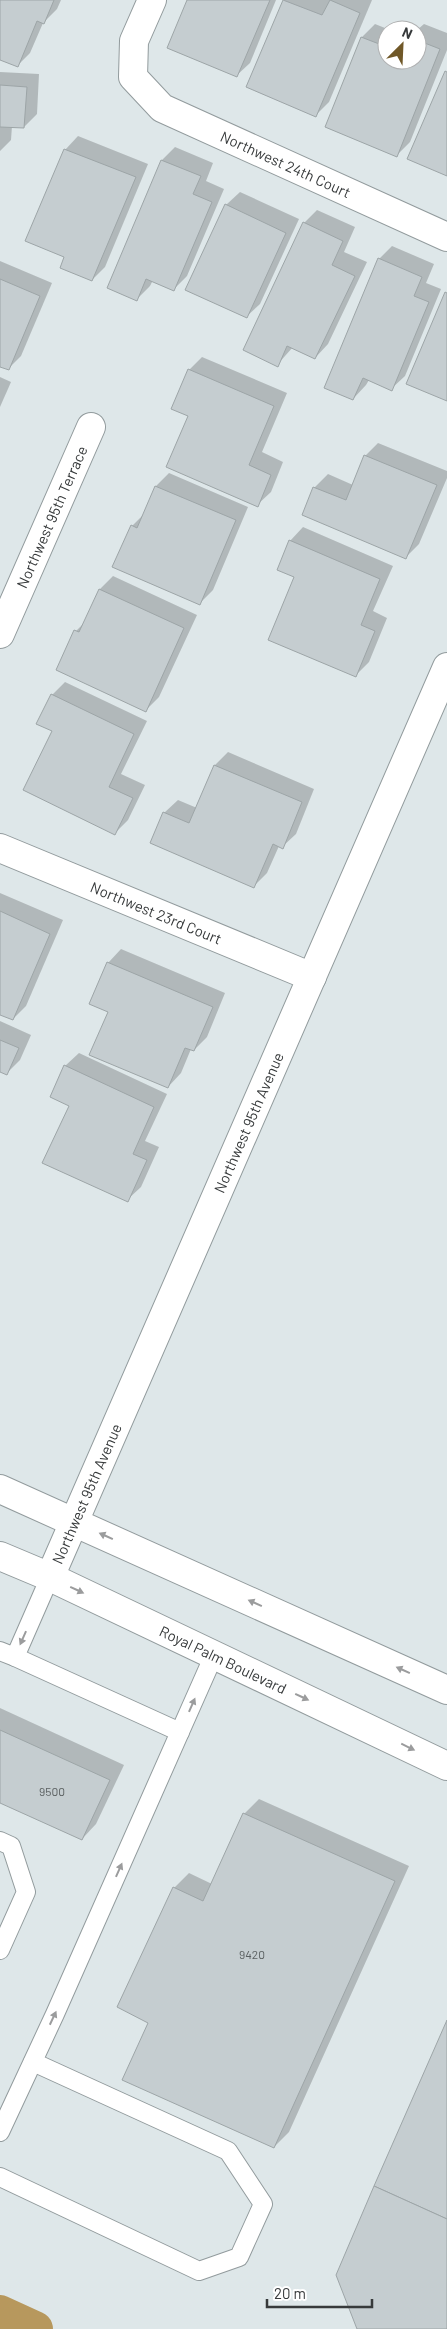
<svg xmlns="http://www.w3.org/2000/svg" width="447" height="2329" viewBox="0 0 447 2329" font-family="Barlow,sans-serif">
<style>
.shadow{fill:#0003}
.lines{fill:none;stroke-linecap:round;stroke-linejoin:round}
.canal{stroke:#b7985d;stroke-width:36}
.building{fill:#c5cdd0;stroke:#9da5a7}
.service-casing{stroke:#929b9d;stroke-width:20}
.minor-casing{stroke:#929b9d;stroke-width:30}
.secondary-casing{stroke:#929b9d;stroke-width:30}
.service{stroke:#fff;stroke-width:18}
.minor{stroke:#fff;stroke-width:28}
.secondary{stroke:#fff;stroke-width:28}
.oneway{fill:#9b9c9d}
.labels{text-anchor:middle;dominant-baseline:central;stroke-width:4.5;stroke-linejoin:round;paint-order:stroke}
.number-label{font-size:12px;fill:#5a5f60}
.street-label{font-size:15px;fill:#373a3b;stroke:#fff}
</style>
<rect width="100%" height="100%" fill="#dee7e9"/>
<g class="shadow">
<polygon points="0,0 61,0 57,9 43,23 30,53 17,66 0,59"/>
<polygon points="189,0 276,0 250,63 236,76"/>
<polygon points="285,0 372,0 329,102 316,115 247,86"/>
<polygon points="375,24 390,30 387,30 387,60 417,60 417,30 424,24 447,33 447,50 410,142 397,155 327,126 362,37"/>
<polygon points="0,72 39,74 37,114 24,127 12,126 11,140 0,151"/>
<polygon points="78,136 148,164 105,267 92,280 65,150"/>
<polygon points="175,147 213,163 206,181 224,189 187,276 174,289 153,280 150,286 137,299 162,160"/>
<polygon points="240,192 299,219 260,304 246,317 226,205"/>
<polygon points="317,210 355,227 344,252 367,262 328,344 315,358 293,347 277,365 304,223"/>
<polygon points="392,246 434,264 426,283 441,289 405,376 391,389 369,380 366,385 353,399 379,259"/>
<polygon points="0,261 52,283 21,356 8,369 0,365"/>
<polygon points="202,357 287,393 262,452 283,462 271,492 257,505 189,370"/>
<polygon points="0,377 11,382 0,407"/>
<polygon points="378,443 447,471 447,478 419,544 406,557 314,488 328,474 353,485 365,456"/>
<polygon points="169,473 248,507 213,590 200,603 132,526 145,513 156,486"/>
<polygon points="303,527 393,566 373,611 387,618 369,662 355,676 296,577 290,541"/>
<polygon points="113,576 197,615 159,697 146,710 76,631 85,622 100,589"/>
<polygon points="65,682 147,721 121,774 145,785 128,820 115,833 52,695"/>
<polygon points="228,752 314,789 296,834 282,847 279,846 267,873 254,886 164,813 178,800 197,808 215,765"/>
<polygon points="0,893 63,920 26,1006 13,1019 0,1013"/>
<polygon points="121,949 225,993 207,1037 194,1050 191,1049 181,1073 168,1087 109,1011 108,963"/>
<polygon points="0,1021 31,1035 20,1060 7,1073 0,1070"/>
<polygon points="79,1053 167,1094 145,1141 159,1147 141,1187 127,1200 70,1105 65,1066"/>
<polygon points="0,1708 124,1765 96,1824 82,1839 0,1801"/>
<polygon points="259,1799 409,1866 289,2132 274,2147 150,2022 174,1888 189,1873 212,1884 244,1814"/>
</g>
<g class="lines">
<polyline class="canal" points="0,2313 35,2329"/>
</g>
<g class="building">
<polygon points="0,0 54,0 44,24 37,21 18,67 0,60"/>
<polygon points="187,0 270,0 237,77 167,48"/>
<polygon points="283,0 322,15 330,0 360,13 316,117 246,87"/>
<polygon points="361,37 387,47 387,60 417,60 417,40 440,49 397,157 325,127"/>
<polygon points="445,71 447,72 447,176 407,159"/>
<polygon points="0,85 27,87 24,128 0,127"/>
<polygon points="64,149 136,177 92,281 60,268 64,257 25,241"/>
<polygon points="161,160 201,176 193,194 212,202 174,291 146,279 137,301 107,288"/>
<polygon points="225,204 286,233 247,318 185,290"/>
<polygon points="303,222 343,241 332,265 355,276 315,359 287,346 278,367 243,350"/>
<polygon points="378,258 422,277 414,296 429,302 392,391 363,378 353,400 324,388"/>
<polygon points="0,279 40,296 9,370 0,367"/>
<polygon points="445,292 447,293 447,401 406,384"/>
<polygon points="188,369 274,406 249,465 271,475 258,507 166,467 188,416 171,409"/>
<polygon points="364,455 437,485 406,559 302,515 313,487 346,500"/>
<polygon points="155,486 236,520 200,605 112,567 131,525 137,528"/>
<polygon points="289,540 380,579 361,625 375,631 356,677 268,640 294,577 277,570"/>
<polygon points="99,589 184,628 146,712 56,670 74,630 79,632"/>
<polygon points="51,694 134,734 109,787 133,798 115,835 23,790 52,731 36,724"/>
<polygon points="214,765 302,802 283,849 273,844 254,888 150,843 163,812 189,823"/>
<polygon points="0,911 50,934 13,1020 0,1015"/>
<polygon points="107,962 213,1007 194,1051 185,1048 168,1088 89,1055 108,1012 89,1004"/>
<polygon points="0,1040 19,1048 7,1075 0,1072"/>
<polygon points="64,1065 154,1107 133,1154 147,1160 128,1202 42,1163 69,1106 50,1097"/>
<polygon points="0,1730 110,1780 82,1840 0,1803"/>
<polygon points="243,1813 395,1881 274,2148 122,2080 148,2023 117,2007 173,1887 203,1901"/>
<polygon points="447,2020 447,2219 374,2186"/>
<polygon points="374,2186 447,2219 447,2329 357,2329 336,2275"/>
</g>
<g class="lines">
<g class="service-casing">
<g id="service">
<polyline points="0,1651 15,1657 50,1577"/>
<polyline points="15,1657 180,1732"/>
<polyline points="0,1841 11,1846 26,1892 0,1950"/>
<polyline points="0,2132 55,2014 214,1655"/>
<polyline points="0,2177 199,2271 239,2257 263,2204 228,2151 33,2062"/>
</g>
</g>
<g class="minor-casing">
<g id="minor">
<path id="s1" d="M 152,0 L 134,41 L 133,77 L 162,108 L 447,237"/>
<path id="s2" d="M 0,634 L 91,427"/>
<path id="s3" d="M 0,848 L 312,977"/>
<path id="s4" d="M 50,1577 L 447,667"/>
</g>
</g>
<g class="secondary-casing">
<g id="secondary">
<polyline points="0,1489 447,1690"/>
<path id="s5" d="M 0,1556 L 50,1577 L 447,1766"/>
</g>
</g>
<use href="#service" class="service"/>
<use href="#minor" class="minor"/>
<use href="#secondary" class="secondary"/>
</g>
<defs><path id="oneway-solid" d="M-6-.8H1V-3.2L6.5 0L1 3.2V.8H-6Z" transform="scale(1.25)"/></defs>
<g class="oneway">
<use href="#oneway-solid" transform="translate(106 1536) rotate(-156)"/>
<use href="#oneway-solid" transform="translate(77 1590) rotate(25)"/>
<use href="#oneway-solid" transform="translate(255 1603) rotate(-156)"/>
<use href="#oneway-solid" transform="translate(23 1638) rotate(114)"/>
<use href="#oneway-solid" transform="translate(403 1670) rotate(-156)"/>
<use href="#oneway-solid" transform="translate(302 1697) rotate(25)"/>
<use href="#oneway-solid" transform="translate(192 1705) rotate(-66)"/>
<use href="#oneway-solid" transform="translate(408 1747) rotate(26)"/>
<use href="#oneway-solid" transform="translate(119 1870) rotate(-66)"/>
<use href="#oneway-solid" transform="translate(53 2018) rotate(-65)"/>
</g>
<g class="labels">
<g class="number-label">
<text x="52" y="1791">9500</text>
<text x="252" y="1954">9420</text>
</g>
<g class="street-label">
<text stroke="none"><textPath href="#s1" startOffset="259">Northwest 24th Court</textPath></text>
<text stroke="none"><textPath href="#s2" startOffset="128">Northwest 95th Terrace</textPath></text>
<text stroke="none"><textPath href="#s3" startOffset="169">Northwest 23rd Court</textPath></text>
<text stroke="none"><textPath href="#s4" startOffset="496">Northwest 95th Avenue</textPath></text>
<text stroke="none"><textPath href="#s4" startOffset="91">Northwest 95th Avenue</textPath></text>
<text stroke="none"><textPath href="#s5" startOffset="246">Royal Palm Boulevard</textPath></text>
</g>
</g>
<g transform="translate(402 45) rotate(24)"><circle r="24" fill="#ffffff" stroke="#afb0b1"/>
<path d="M0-4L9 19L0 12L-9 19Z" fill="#705828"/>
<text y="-8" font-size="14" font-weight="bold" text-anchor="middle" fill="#373a3b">N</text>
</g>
<path d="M267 2299v8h105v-8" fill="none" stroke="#373a3b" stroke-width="2.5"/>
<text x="274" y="2299" font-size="15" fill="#373a3b" stroke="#ffffff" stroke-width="4" paint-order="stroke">20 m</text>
</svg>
